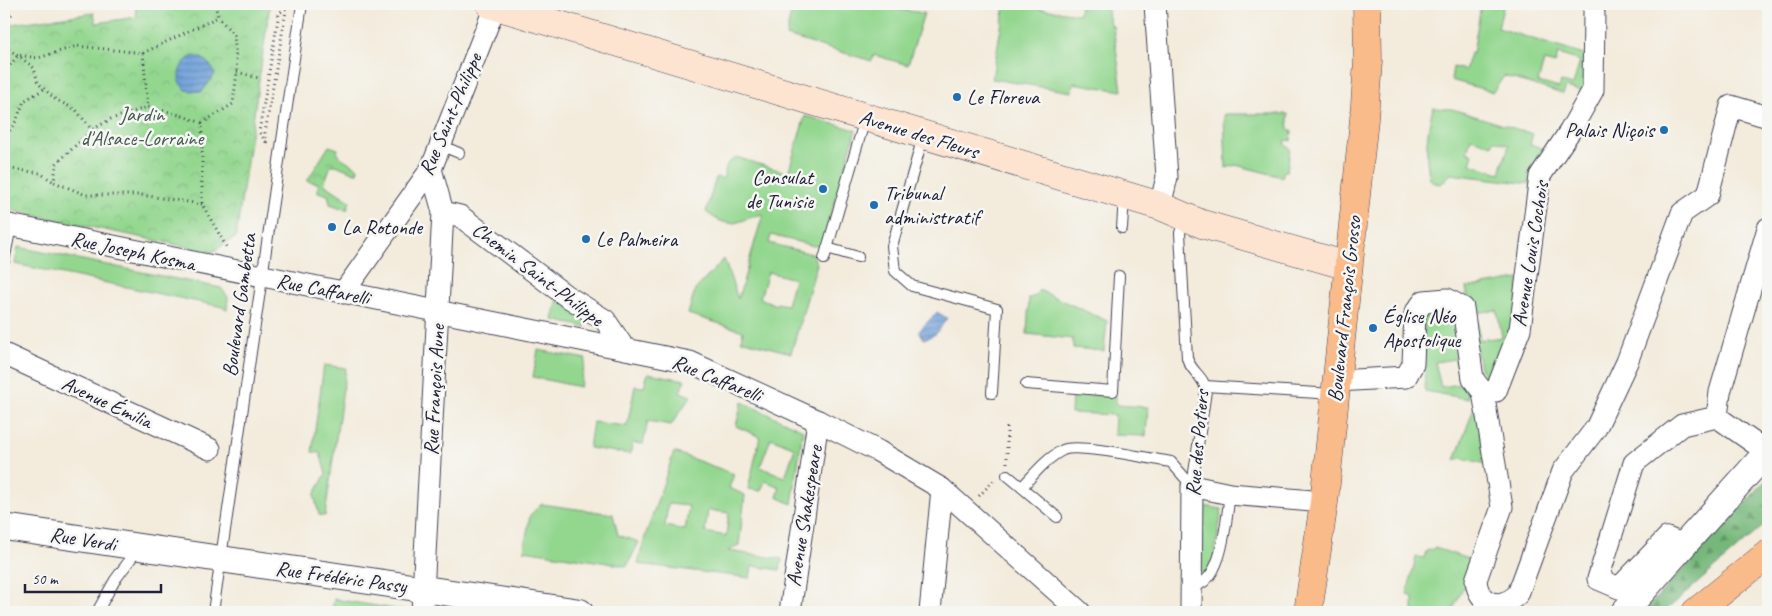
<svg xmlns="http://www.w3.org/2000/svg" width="1772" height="616" viewBox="0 0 1772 616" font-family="Caveat,sans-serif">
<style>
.green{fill:#93d78f;stroke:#5a7c65;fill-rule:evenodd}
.forest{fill:url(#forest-firs);stroke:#4c6d5a}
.park{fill:url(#park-crowns);stroke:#5a7c65}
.water{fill:url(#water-rules);stroke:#48608a}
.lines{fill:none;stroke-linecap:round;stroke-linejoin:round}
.service-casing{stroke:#414053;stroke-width:12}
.minor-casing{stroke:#414053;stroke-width:23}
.tertiary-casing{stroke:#414053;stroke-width:28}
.secondary-casing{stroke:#414053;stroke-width:29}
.primary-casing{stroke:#414053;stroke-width:29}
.trunk-casing{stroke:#414053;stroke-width:29}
.path{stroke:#414053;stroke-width:3;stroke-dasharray:1 4;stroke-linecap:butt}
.service{stroke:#fff;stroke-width:10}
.minor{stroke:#fff;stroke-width:21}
.tertiary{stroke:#fff;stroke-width:26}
.secondary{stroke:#fde4d1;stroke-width:28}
.primary{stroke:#fabb8b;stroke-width:28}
.trunk{stroke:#fabb8b;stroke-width:28}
.poi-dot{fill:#1f6fb2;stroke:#f6f6f2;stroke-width:2}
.labels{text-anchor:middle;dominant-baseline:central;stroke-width:5;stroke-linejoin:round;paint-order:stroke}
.poi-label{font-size:21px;fill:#22223b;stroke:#f6f6f2;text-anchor:start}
.park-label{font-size:21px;fill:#445854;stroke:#f6f6f2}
.street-label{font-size:21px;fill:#22223b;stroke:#f6f6f2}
</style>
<defs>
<pattern id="forest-firs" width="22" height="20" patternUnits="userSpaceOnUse" patternTransform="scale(1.25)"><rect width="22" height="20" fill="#76b87a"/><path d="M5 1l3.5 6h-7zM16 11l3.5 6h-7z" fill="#609565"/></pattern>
<pattern id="park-crowns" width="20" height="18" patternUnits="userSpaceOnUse" patternTransform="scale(1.25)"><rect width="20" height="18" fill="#93d78f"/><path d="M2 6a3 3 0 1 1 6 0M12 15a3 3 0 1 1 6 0" fill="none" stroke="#7eb87c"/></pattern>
<pattern id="water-rules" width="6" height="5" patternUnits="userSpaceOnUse" patternTransform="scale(1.25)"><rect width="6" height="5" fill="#6d9fd8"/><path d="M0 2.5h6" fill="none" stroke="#5981b0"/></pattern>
</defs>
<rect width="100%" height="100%" fill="#f6f6f2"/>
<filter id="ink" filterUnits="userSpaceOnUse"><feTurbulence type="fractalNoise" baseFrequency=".02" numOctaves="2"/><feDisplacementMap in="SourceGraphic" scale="10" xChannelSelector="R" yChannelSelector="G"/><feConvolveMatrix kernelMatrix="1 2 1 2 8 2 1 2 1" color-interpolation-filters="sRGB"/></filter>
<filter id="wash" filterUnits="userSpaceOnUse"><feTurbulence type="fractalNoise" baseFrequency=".0096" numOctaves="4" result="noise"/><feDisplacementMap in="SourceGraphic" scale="20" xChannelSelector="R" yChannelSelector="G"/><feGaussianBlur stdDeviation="1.12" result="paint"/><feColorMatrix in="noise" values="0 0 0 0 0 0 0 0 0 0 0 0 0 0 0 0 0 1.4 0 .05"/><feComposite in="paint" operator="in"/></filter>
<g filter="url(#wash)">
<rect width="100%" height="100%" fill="#f3ebdb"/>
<g class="green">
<polygon points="793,4 869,4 870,6 924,13 908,65 874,55 872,61 786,36"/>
<polygon points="1005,4 1079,14 1080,4 1103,4 1108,10 1110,25 1113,26 1122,91 1073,83 1072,92 992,79"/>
<path d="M 1481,4 L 1504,4 L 1498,28 L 1587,56 L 1584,92 L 1566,87 L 1563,94 L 1504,76 L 1493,92 L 1451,80 L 1453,67 L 1465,70 L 1470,53 L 1473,54 ZM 1558,54 L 1580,61 L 1573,85 L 1561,82 L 1559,88 L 1538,82 L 1544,61 L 1555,64 Z"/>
<path d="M 1433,108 L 1452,109 L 1533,134 L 1530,144 L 1545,149 L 1548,139 L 1553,141 L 1531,184 L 1451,174 L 1441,184 L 1434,183 L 1430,179 C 1424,155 1427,131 1433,108 ZM 1471,138 L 1492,145 L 1494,140 L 1509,145 L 1500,173 L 1470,164 L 1473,154 L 1467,152 Z"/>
<polygon points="1224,114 1288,114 1288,130 1292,130 1291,141 1286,140 1285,144 1290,149 1287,171 1284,171 1282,177 1236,165 1226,168"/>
<path d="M 805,116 L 856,130 L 822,245 L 814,246 L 771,235 L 769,243 L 812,254 L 817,264 L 791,353 L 741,340 L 743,331 L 688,314 L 695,290 L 724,259 L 738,299 L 763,214 C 737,220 732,232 706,212 L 716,177 L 723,179 L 727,164 L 736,157 L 788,173 ZM 768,272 L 794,279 L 787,305 L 777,303 L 776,305 L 760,298 Z"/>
<polygon points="18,247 221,288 228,297 227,310 223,307 15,264"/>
<path d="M 1519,279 L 1515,320 L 1490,379 L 1487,379 L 1480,369 L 1466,288 ZM 1497,310 L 1502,337 L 1480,340 L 1476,313 Z"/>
<polygon points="1039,290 1107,321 1104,351 1073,348 1073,339 1027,334 1029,298 1036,296"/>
<polygon points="558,298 587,319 585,327 553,320"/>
<path d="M 1433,306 L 1455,311 L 1468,399 L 1425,391 L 1423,320 ZM 1455,359 L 1460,384 L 1441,387 L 1435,362 Z"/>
<polygon points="538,350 586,359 580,387 533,377"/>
<polygon points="324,365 346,368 325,516 319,515 314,495 326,474 320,453 312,452"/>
<polygon points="648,373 685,380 680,392 691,396 671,425 648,421 643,444 633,443 630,454 589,448 593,422 627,426 635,386 644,387"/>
<polygon points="1072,394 1116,396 1116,405 1148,407 1146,436 1114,435 1115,415 1071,413"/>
<path d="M 742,402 L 803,430 L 792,504 L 777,497 L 780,487 L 765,481 L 761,491 L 748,489 L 760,437 L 736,426 ZM 771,438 L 795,448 L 785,477 L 760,467 Z"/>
<polygon points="1475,405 1486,464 1461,458 1455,460"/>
<path d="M 674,452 L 734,474 L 729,488 L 745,495 L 739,545 L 728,551 L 782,559 L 780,570 L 752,566 L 750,578 L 638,564 L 644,540 ZM 668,504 L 689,506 L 685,530 L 665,526 ZM 708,510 L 729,513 L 726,536 L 705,532 Z"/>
<polygon points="541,504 613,514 618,535 639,542 627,566 524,550 530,515"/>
<polygon points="1203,506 1222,509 1215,553 1208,573 1196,572 1195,513"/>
<polygon points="1435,548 1475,561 1452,612 1413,612 1413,597 1407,594 1416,557 1424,558 1426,551"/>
<polygon points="334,599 407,611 406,612 332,612"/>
</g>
<polygon class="forest" points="1768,478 1768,522 1664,612 1643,612"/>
<g class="park">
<polygon points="154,4 270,4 236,237 212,252 4,209 4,25 94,13 96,23 137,17 135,6"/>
<polygon points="329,146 338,149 337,153 340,157 358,168 357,173 355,173 336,165 331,165 324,184 350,201 347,210 330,204 328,195 318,192 318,183 307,181"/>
</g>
<g class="water">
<path d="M 193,56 C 204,57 211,64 215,74 L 202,92 L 186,90 L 179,82 C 179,69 181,62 193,56 Z"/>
<polygon points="937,312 947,318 936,334 924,339 919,331"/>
</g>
</g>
<g filter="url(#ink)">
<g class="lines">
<g class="service-casing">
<g id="service">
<polyline points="923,137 892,246 895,271 912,286 997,309 992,393"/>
<polyline points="440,145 459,153"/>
<path d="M 1184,218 L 1180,233 L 1187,358 C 1191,372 1205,377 1206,391 L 1192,486"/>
<polyline points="1122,228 1124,196"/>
<polyline points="827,248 858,257"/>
<polyline points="824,259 865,119"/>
<polyline points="4,261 11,226"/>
<polyline points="1026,384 1113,391 1119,276"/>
<polyline points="1205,386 1334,394"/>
<polyline points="1007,475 1057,517"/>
<path d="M 1023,486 C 1035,473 1047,458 1063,450 C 1078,443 1151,459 1171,462 L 1192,486"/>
<path d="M 1192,586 C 1223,585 1226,519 1230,494"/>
<polyline points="97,612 115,580 138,549"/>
<polyline points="213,612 302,4"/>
</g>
</g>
<g class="minor-casing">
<g id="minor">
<polyline points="1155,4 1167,177 1160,206"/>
<polyline points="443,212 460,216 565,295 605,320 624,348"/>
<polyline points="4,224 690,362 818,421 878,451 942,489 1080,612"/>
<polyline points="343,293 431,169 496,4"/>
<polyline points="4,354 210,449"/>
<polyline points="1337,381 1406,377 1413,364 1415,313 1424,301 1447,299 1463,308 1473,379 1483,392 1496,391 1520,329 1540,176 1570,131 1593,90 1594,13"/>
<path d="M 1483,392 L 1502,507 L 1476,580 C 1478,605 1500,611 1518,594 L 1563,471 L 1596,428 L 1627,362 L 1682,213 L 1708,195 L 1731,106 L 1768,117"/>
<polyline points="1767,452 1717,417 1720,392 1768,228"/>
<polyline points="1684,545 1667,538 1619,588 1598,579 1634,463 1682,425 1717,417"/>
<polyline points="422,612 443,212 431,169"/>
<polyline points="790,612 818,421"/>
<polyline points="930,612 942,489"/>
<polyline points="1191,612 1192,486 1230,494 1324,502"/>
</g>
</g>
<g class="tertiary-casing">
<g id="tertiary">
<polyline points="4,527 580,612"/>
<polyline points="1624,612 1768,451"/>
</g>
</g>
<g class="secondary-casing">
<polyline id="secondary" points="490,4 1160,206 1202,224 1348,266"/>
</g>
<g class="primary-casing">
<polyline id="primary" points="1308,612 1324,502 1364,119 1368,61 1367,4"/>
</g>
<g class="trunk-casing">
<polyline id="trunk" points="1696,612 1768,554"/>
</g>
<g class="path">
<polyline points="4,22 13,13"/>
<polyline points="4,47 18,55 34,68 38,83 55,99 76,110 92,130"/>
<polyline points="143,53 148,107"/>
<polyline points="237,72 259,78"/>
<polyline points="4,73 18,55 38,58 77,46 143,53 218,17 215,4"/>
<polyline points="202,123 233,104 237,72 234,35 218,17"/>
<polyline points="4,139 16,121 24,101 44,89"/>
<polyline points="266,142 259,132 279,13 287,8"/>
<polyline points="267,143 265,133 286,11"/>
<polyline points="4,168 40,173 54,182"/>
<polyline points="202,204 141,195 86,195 54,182 56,164 92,130 111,119 148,107 174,113 202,123 202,204 227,248"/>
<polyline points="1007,463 1007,426"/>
<polyline points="979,496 995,479"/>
</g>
<use href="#service" class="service"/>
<use href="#minor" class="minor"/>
<use href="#tertiary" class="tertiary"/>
<use href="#secondary" class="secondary"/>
<use href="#primary" class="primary"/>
<use href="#trunk" class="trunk"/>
</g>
</g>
<g class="poi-dot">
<circle cx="957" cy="97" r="5"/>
<circle cx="1664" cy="130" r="5"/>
<circle cx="823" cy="189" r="5"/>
<circle cx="874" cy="205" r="5"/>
<circle cx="332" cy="227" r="5"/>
<circle cx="586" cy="239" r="5"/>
<circle cx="1373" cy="328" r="5"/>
</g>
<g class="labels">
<g class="poi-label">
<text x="967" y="97">Le Floreva</text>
<text x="1654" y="130" text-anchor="end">Palais Niçois</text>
<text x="813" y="177" text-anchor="end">Consulat<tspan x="813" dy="24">de Tunisie</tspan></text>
<text x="884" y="193">Tribunal<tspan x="884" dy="24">administratif</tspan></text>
<text x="342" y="227">La Rotonde</text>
<text x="596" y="239">Le Palmeira</text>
<text x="1383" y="316">Église Néo<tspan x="1383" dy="24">Apostolique</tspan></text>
</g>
<g class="park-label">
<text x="142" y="114">Jardin<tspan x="142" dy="24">d'Alsace-Lorraine</tspan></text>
</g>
<g class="street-label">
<text transform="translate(450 114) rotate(-67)">Rue Saint-Philippe</text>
<text transform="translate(919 134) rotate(17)">Avenue des Fleurs</text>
<text transform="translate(133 251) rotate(12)">Rue Joseph Kosma</text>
<text transform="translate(1530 254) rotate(-81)">Avenue Louis Cochois</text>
<text transform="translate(538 274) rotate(37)">Chemin Saint-Philippe</text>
<text transform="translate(323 289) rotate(11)">Rue Caffarelli</text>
<text transform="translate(239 305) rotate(-82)">Boulevard Gambetta</text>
<text transform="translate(1344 309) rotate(-84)">Boulevard François Grosso</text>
<text transform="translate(717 378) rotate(22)">Rue Caffarelli</text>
<text transform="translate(434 390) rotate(-87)">Rue François Aune</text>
<text transform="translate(107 402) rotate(25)">Avenue Émilia</text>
<text transform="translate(1197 443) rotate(-85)">Rue des Potiers</text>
<text transform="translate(804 516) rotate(-81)">Avenue Shakespeare</text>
<text transform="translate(83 539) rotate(9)">Rue Verdi</text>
<text transform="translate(341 577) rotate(8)">Rue Frédéric Passy</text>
</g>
</g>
<rect width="1772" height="616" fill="none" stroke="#f6f6f2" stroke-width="20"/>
<path d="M25 584v8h136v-8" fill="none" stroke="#22223b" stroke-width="2.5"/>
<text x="32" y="584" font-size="15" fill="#22223b" stroke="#f6f6f2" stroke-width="4" paint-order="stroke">50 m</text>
</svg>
